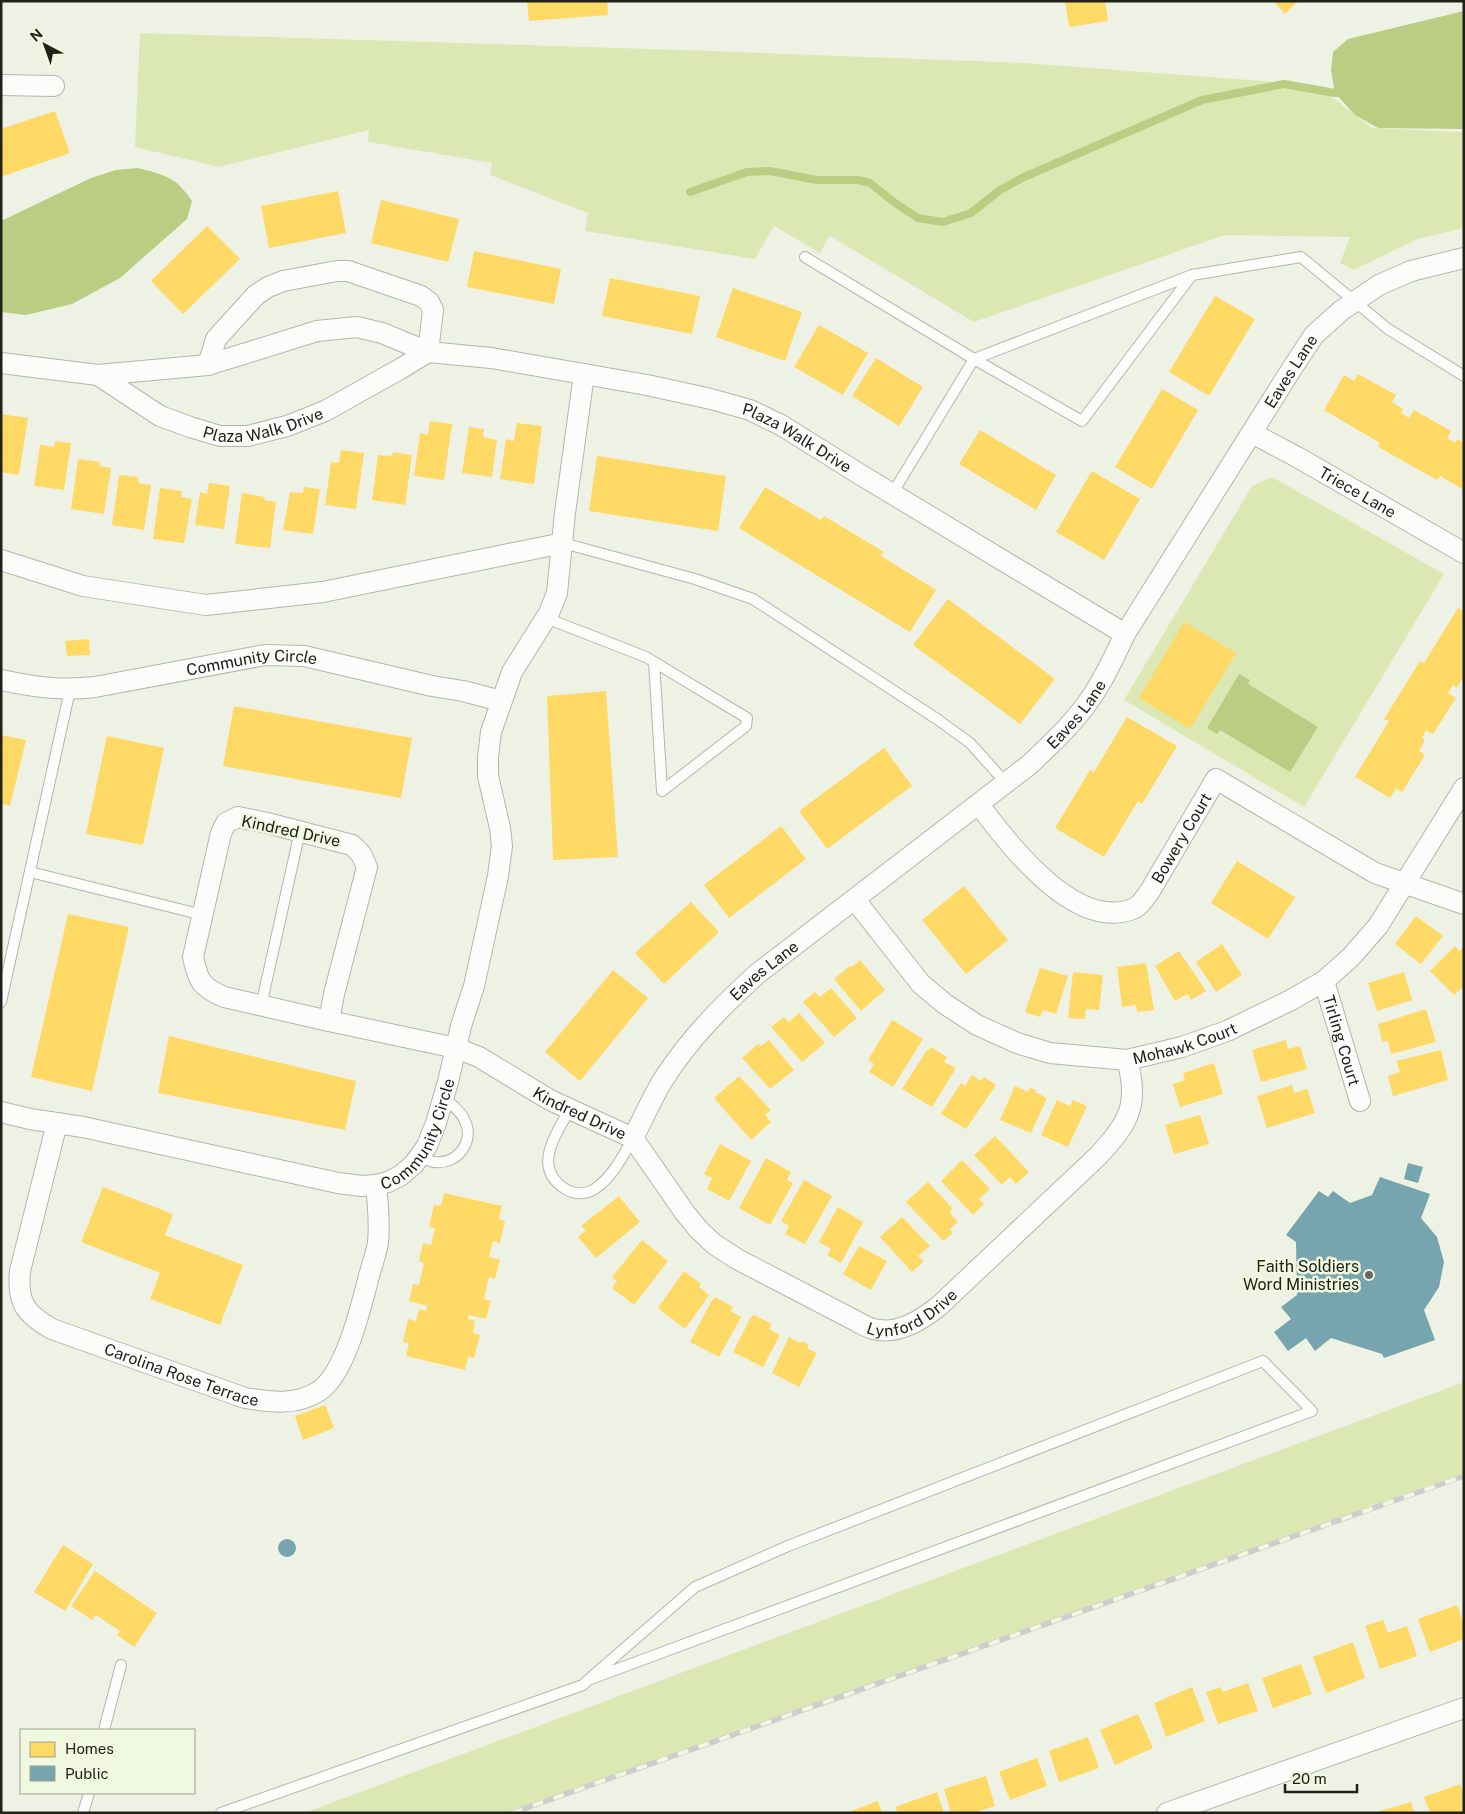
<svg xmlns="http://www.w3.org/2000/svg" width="1465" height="1814" viewBox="0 0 1465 1814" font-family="'Public Sans',sans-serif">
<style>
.green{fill:#dbe8b4}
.water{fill:#bbcc83}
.homes{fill:#ffd966}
.public{fill:#76a5af}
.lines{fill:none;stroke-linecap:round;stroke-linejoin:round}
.stream{stroke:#bbcc83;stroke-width:8}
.lane-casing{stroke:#b3b6ac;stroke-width:12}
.street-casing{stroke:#b3b6ac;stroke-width:22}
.lane{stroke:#fcfdfb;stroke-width:10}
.street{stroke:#fcfdfb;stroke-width:20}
.rail-casing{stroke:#cdcecb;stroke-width:5.5}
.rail{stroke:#f0f8df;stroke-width:4;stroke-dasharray:11;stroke-linecap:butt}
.poi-dot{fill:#686b60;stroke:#f0f8df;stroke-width:2}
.labels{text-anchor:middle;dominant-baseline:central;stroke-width:5;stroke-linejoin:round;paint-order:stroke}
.street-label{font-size:16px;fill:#202219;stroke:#f0f8df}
.poi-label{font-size:16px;fill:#202219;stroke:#f0f8df;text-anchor:end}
</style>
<rect width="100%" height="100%" fill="#eef2e5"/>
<g class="green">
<polygon points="140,33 713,51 1025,63 1316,85 1372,128 1464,132 1464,228 1418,239 1353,270 1340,263 1350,237 1225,235 974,322 830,236 820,253 774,226 755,259 585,231 588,213 490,175 492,163 368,142 369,130 219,167 135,147"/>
<polygon points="1272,477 1444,574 1304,807 1124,700 1252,486"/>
<polygon points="1464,1382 1464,1473 508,1813 304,1813"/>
</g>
<g class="water">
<polygon points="1464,11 1464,129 1378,128 1355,115 1335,93 1331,70 1333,52 1348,39"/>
<path d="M 138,168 C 165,175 176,177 192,201 L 187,219 L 120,278 L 72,304 L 26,315 L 1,312 L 1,221 L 91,178 L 116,170 Z"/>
<polygon points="1239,674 1250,680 1248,684 1318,727 1290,772 1220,730 1217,734 1207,728"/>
</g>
<g class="homes">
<polygon points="527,1 607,1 608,15 529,21"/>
<polygon points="1065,1 1105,1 1108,21 1069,27"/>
<polygon points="1277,1 1298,1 1285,14 1275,3"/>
<polygon points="55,111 70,153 1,177 1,129"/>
<polygon points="338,191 346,233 269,248 261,206"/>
<polygon points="381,200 459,219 448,262 371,243"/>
<polygon points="207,226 240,259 183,314 151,281"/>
<polygon points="474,251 561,269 554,304 467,287"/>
<polygon points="610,278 700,296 692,334 602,316"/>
<polygon points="733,288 802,312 785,361 716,337"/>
<polygon points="1215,296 1255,319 1209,396 1169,372"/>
<polygon points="819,325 868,353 843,395 794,367"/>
<polygon points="876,358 923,387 899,426 852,396"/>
<polygon points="1358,374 1396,395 1392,402 1403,409 1401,413 1409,418 1414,410 1451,431 1447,438 1455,443 1457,439 1464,443 1464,490 1440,476 1437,480 1378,447 1380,443 1324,410 1344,375 1354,381"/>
<polygon points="1162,389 1198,410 1152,489 1115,467"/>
<polygon points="1,414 28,418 19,475 1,472"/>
<polygon points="430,421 452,424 444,480 414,476 420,433 428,435"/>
<polygon points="517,423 542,426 534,484 500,479 506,439 514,441"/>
<polygon points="469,427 484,429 483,437 497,440 492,477 462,473"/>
<polygon points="980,430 1056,475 1036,510 959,464"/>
<polygon points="55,441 71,443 64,490 34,486 40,445 54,447"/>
<polygon points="341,450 364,453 356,509 325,505 331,462 339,463"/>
<polygon points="393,452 412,455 405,505 372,500 378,455 392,456"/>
<polygon points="597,456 726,476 718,531 589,511"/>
<polygon points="78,459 100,462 99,466 111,468 104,514 71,509"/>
<polygon points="1092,471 1140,499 1104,560 1056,532"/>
<polygon points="119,475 138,477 138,483 151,485 144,530 112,525"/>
<polygon points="209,483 230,486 224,529 195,525 200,492 207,494"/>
<polygon points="304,487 320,489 313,534 283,530 290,492 303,493"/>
<polygon points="765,487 821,520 824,516 884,552 881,556 936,590 910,632 739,528"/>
<polygon points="160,488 182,491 181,497 192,499 184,543 153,539"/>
<polygon points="242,493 265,497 264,500 276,502 270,548 235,544"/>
<polygon points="948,599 1055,679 1020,724 913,645"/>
<polygon points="1458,608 1464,611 1464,676 1457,688 1453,685 1448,693 1456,698 1433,734 1426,730 1422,738 1425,740 1419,751 1425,755 1402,792 1396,788 1390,798 1355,777 1389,721 1384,719 1420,661 1424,663"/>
<polygon points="1184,622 1236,653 1190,729 1139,698"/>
<polygon points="89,639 90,655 67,656 65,641"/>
<polygon points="606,691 618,857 553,860 547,696"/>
<polygon points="234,706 412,738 401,798 223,766"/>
<polygon points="1127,717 1177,746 1142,804 1138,801 1104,857 1055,828 1090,770 1094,772"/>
<polygon points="1,735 26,740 10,806 1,803"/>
<polygon points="107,736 164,748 143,845 86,834"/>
<polygon points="884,748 912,786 827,849 799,811"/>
<polygon points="781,826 806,859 729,918 704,885"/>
<polygon points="1237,861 1295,897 1268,939 1211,903"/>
<polygon points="964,886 1008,940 966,974 922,920"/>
<polygon points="691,902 719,932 664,984 635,953"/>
<polygon points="68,914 129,927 92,1091 31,1077"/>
<polygon points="1416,916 1443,936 1421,964 1395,944"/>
<polygon points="1222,944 1242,975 1216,992 1196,962"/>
<polygon points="1455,946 1460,951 1464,947 1464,986 1454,995 1430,971"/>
<polygon points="1179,951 1206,991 1191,1000 1188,994 1175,1001 1155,966"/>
<polygon points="860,960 885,990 861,1011 834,979 850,966 852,967"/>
<polygon points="1146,963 1154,1010 1137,1012 1136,1005 1122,1007 1117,967"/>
<polygon points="1040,968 1068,976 1056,1014 1043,1010 1040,1017 1025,1012"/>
<polygon points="613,970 648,998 580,1081 545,1052"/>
<polygon points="1073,972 1103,975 1099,1010 1086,1009 1085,1019 1068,1018"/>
<polygon points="1404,972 1412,1000 1377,1011 1368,983"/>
<polygon points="831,988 857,1018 834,1037 803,1002 815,992 820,997"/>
<polygon points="1426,1009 1436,1042 1391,1054 1388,1041 1382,1042 1378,1024"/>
<polygon points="799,1013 825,1043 802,1062 771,1027 784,1017 789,1022"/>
<polygon points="892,1020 923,1039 893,1087 869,1072 874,1064 868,1060"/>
<polygon points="169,1036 356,1081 345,1130 158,1093"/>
<polygon points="769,1040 794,1070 770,1089 742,1058 758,1044 761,1046"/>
<polygon points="1286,1040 1288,1049 1300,1046 1307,1069 1261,1082 1252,1050"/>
<polygon points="931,1047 947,1057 944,1062 956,1068 932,1107 902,1089 927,1050 928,1051"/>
<polygon points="1441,1050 1448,1080 1393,1096 1388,1076 1400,1072 1396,1061"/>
<polygon points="1214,1063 1223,1094 1180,1107 1173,1084 1185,1080 1183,1073"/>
<polygon points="972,1075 981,1081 984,1077 996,1085 966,1129 941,1114 961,1083 965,1086"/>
<polygon points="739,1076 771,1110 765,1115 771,1122 751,1140 714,1098"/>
<polygon points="1292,1085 1294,1093 1307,1089 1315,1113 1267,1128 1257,1096"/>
<polygon points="1015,1086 1028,1092 1030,1088 1036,1090 1035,1092 1047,1098 1031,1133 1000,1120"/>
<polygon points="1057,1100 1070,1106 1073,1100 1087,1106 1068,1147 1041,1135"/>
<polygon points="1200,1115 1209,1144 1174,1154 1165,1125"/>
<polygon points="995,1136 1029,1172 1016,1184 1010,1177 1002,1185 974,1155"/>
<polygon points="720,1144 751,1161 729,1201 707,1189 712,1178 704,1174"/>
<polygon points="766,1158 791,1172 787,1180 793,1183 770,1225 739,1208"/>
<polygon points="962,1160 990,1189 979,1199 984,1204 973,1215 941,1181"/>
<polygon points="804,1180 832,1196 805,1244 785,1234 789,1226 781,1221"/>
<polygon points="928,1182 953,1209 949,1212 958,1222 950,1229 953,1233 943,1241 906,1202"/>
<polygon points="103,1187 173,1214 165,1235 243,1265 220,1325 150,1299 160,1273 81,1242"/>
<polygon points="444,1193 502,1206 499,1219 505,1221 500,1243 493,1241 489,1257 500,1260 495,1279 489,1277 484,1299 491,1301 486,1319 469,1315 468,1319 475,1321 473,1333 480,1335 474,1358 468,1357 465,1370 406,1356 409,1343 403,1342 408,1319 416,1321 419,1309 426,1311 427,1306 409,1301 413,1284 419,1285 424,1263 419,1261 423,1243 431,1245 435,1228 429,1227 434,1205 441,1206"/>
<polygon points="619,1196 640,1222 596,1258 578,1237 586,1230 581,1226"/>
<polygon points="838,1207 863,1222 841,1263 827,1255 831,1249 819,1242"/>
<polygon points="902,1217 930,1246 918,1256 924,1261 912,1272 880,1237"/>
<polygon points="642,1240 668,1261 634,1305 612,1288 617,1281 612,1277"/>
<polygon points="859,1246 887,1261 871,1290 843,1274"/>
<polygon points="684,1271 701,1284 699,1287 709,1295 685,1329 658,1308"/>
<polygon points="715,1297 733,1307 730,1311 741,1317 719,1357 690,1342 711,1302"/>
<polygon points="754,1315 772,1324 769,1329 780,1335 763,1367 733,1352 751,1317"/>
<polygon points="789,1337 800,1343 802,1341 809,1345 807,1348 817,1353 799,1387 772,1373"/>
<polygon points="325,1405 334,1428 303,1440 295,1416"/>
<polygon points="63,1545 93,1564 65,1611 34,1592"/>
<polygon points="95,1571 157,1613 134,1647 117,1635 120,1631 96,1615 92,1620 71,1606"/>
<polygon points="1457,1605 1464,1624 1464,1639 1430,1652 1418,1619"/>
<polygon points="1383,1620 1388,1633 1407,1626 1417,1656 1380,1669 1365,1626"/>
<polygon points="1353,1642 1365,1678 1326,1693 1313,1657"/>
<polygon points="1301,1664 1312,1694 1273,1708 1262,1678"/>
<polygon points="1248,1683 1258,1711 1218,1724 1206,1692 1221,1687 1223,1692"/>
<polygon points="1192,1687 1205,1721 1166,1737 1154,1703"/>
<polygon points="1138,1714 1153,1748 1115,1765 1100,1730"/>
<polygon points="1088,1737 1099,1768 1059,1782 1049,1751"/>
<polygon points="1037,1758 1047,1786 1010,1800 999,1772"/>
<polygon points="986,1776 995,1806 973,1813 951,1813 944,1789"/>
<polygon points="1460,1784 1464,1795 1464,1813 1430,1813 1424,1797"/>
<polygon points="937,1792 944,1813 898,1813 895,1807"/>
<polygon points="878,1801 882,1813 846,1813"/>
<polygon points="1411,1802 1414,1813 1377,1813 1377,1812"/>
</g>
<g class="public">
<polygon points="1408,1163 1423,1167 1418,1183 1404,1179"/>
<polygon points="1380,1177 1430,1194 1421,1218 1437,1237 1444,1262 1439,1287 1424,1310 1435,1340 1384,1358 1382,1354 1331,1338 1315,1351 1306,1338 1288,1351 1274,1332 1291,1319 1281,1307 1297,1295 1296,1242 1286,1235 1319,1191 1328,1197 1333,1191 1350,1203 1372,1195"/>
<circle cx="287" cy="1548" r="9"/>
</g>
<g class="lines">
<polyline class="stream" points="690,192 747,172 770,171 817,180 858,180 870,183 895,203 918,218 943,222 971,213 1000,190 1024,177 1202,100 1284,84 1335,93 1345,92"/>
<g class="lane-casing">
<g id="lane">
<polyline points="805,257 974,359 1082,421 1192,275"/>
<polyline points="892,494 974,359 1192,275 1301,257 1388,329 1464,376"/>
<polyline points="563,543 695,579 753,599 937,719 970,743 1006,783"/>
<polyline points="546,618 646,657 654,662 747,718 746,726 662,791 654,662"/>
<polyline points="30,872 203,915"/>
<polyline points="1,1002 70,690"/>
<polyline points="261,1006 300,831"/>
<path d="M 570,1109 C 555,1136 531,1169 567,1190 C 577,1195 588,1194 596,1188 C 613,1176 623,1156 633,1138"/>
<path d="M 419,1157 C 423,1158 429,1161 434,1162 C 457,1165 475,1142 465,1121 C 461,1111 451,1104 443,1098"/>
<polyline points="104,1730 121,1665"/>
<polyline points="83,1813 89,1793"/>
<polyline points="221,1813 583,1685 588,1680 695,1587 788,1546 1263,1361 1312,1411 588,1680"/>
</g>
</g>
<g class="street-casing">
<g id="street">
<polyline points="1,85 54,86"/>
<path id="s1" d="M 1,363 L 98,375 L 208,365 L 317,331 L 357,327 L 382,333 L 428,352 L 491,358 L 647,385 L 711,399 L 750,410 L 781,425 L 861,475 L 1125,634"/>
<polyline points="208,365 216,339 256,295 268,287 283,281 337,271 348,271 421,296 429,302 433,310 428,352"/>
<path id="s2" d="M 98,375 L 160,416 L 190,427 L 220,436 L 248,436 L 287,426 L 325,411 L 400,369 L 428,352"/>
<path id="s3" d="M 1252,433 L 1297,457 L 1464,553"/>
<polyline points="1,560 83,586 206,605 323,592 563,543"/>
<path id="s4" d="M 1,680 C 35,687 61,691 95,687 L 265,655 L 304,656 L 432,686 L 463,691 L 501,701"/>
<path id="s5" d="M 979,805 C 1009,844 1076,934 1135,908 C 1141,905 1146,896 1150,891 L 1216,779 L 1375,873 L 1464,904"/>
<path d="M 238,817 L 267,823 L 352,845 L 361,854 L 367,867 L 334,994 L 329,1021 L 224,997 C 201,987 198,981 193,957 L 221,833 L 226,823 Z"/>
<path id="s6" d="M 855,900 L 921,984 L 945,1004 L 977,1025 L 1017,1043 L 1050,1053 L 1127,1060 L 1182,1047 L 1227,1031 L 1291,1000 L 1324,981 L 1351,957 L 1378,926 L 1464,788"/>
<path id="s7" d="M 1324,981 L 1360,1101"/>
<path id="s8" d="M 329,1021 L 456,1048 L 479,1057 L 550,1100 L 633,1138"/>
<path id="s9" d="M 1,1112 L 30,1119 L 83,1127 L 338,1183 L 362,1186 L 376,1185 L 388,1182 L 400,1176 L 414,1164 L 427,1146 L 436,1123 L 448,1082 L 461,1026 L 474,986 L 498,876 L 502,846 L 500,828 L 488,776 L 488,757 L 491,732 L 512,672 L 549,613 L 557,593 L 565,513 L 584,374"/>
<path id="s10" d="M 57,1123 L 20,1271 C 17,1302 25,1314 52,1329 L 245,1398 C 269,1402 297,1406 319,1391 C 346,1373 361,1306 369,1276 C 372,1265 376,1254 378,1243 C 380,1224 378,1204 376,1185"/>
<path id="s11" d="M 633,1138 C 643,1119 652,1098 663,1080 C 689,1039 722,1006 757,974 L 1029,765 C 1050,745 1071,726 1088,702 C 1103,682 1114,657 1125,634 L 1291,370 L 1314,335 L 1342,310 L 1379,285 L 1411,271 L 1464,258"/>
<path id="s12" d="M 633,1138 L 685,1213 L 699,1230 L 714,1244 L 737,1259 L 854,1320 C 860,1323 866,1327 873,1329 C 898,1335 920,1321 939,1306 L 1098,1156 C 1128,1124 1140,1105 1127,1060"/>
<polyline points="1167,1813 1464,1708"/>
</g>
</g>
<use href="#lane" class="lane"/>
<use href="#street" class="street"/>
<g class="rail-casing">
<polyline id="rail" points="512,1813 1464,1476"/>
</g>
<use href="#rail" class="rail"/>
</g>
<circle class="poi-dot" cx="1369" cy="1275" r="5"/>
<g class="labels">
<g class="street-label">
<text stroke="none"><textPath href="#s11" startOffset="1025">Eaves Lane</textPath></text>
<text stroke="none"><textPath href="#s2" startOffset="182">Plaza Walk Drive</textPath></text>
<text stroke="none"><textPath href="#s1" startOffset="820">Plaza Walk Drive</textPath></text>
<text stroke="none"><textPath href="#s3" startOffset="121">Triece Lane</textPath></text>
<text stroke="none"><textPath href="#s4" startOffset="254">Community Circle</textPath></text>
<text stroke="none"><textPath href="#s11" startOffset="620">Eaves Lane</textPath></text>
<text transform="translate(291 831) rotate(12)">Kindred Drive</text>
<text stroke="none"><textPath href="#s5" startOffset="284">Bowery Court</textPath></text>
<text stroke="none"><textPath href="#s11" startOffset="215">Eaves Lane</textPath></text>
<text stroke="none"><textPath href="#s6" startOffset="392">Mohawk Court</textPath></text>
<text stroke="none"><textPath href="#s7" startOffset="62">Tirling Court</textPath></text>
<text stroke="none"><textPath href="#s8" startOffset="270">Kindred Drive</textPath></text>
<text stroke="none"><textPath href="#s9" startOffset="454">Community Circle</textPath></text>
<text stroke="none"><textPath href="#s12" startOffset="358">Lynford Drive</textPath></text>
<text stroke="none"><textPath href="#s10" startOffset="362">Carolina Rose Terrace</textPath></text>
</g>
<g class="poi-label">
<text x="1359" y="1266">Faith Soldiers<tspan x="1359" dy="18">Word Ministries</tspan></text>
</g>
</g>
<rect width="1465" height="1814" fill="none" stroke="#202219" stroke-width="5"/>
<rect x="20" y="1729" width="175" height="65" fill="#f0f8df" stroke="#9da290"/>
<rect x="30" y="1742" width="25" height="15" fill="#ffd966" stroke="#9da290"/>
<text x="65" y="1754" font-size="15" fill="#202219">Homes</text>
<rect x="30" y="1766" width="25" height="15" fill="#76a5af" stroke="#9da290"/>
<text x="65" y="1779" font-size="15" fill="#202219">Public</text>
<g transform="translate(45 45) rotate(319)" stroke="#f0f8df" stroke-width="4" paint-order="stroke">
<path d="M0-4L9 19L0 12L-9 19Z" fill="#202219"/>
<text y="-8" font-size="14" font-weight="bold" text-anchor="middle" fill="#202219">N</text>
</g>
<path d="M1285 1784v8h72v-8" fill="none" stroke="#202219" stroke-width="2.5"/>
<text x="1292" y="1784" font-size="15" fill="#202219" stroke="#f0f8df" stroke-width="4" paint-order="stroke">20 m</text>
</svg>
